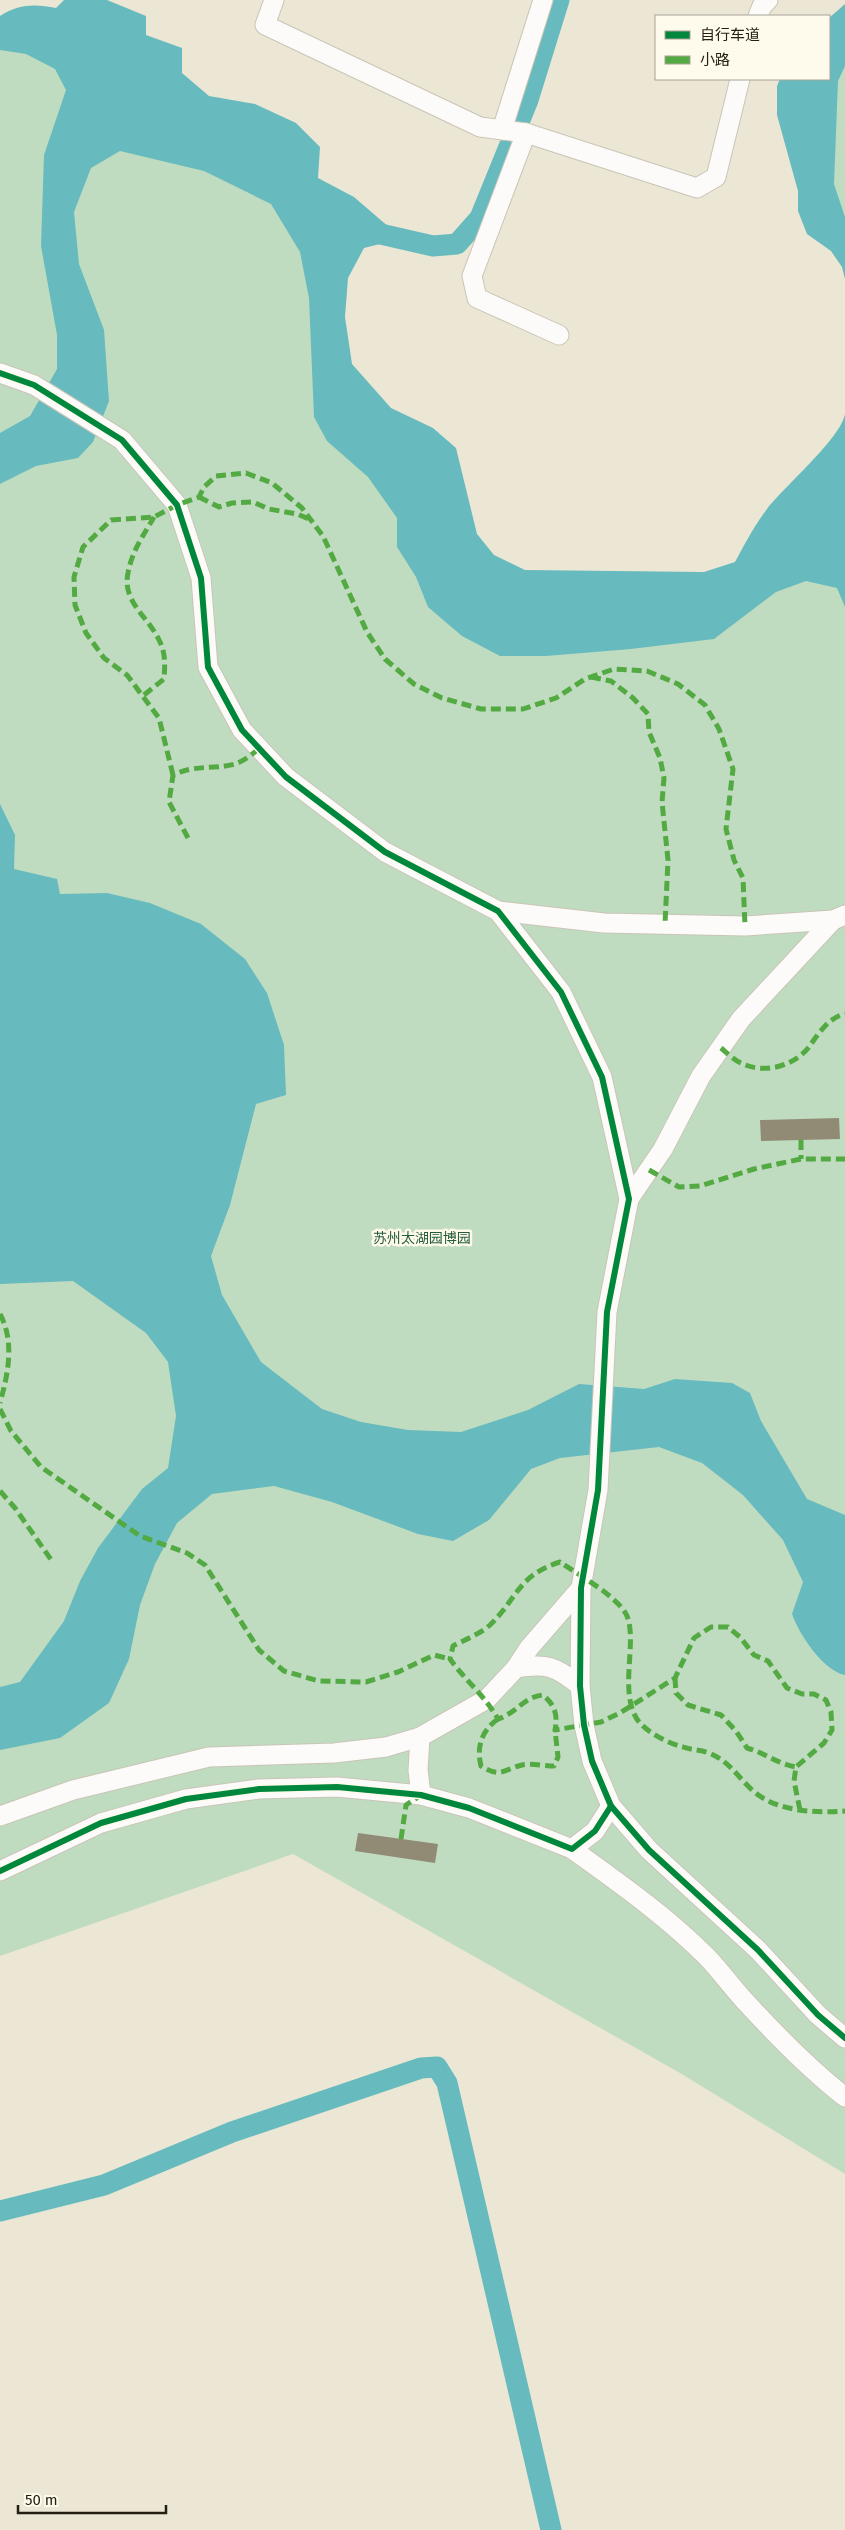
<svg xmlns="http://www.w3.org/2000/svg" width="845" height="2530" viewBox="0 0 845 2530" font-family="'Fira Sans','Noto Sans SC',sans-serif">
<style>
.green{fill:#c0dcc0}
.water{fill:#67babe}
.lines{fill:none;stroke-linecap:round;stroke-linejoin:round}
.canal{stroke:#67babe;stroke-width:21}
.building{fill:#918b76}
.minor-casing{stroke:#c9c5b6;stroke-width:21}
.minor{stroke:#fcfbf9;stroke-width:19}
.quiet{stroke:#53aa42;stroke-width:5;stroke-dasharray:10 5;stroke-linecap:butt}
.cycleway-casing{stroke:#fefaec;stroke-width:9}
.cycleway{stroke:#00873e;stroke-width:6}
.labels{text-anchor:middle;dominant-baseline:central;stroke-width:5;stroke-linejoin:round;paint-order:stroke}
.park-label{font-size:14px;fill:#245c3c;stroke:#fefaec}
</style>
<rect width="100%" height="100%" fill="#ece7d4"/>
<g class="green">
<polygon points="845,32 845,244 813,177 829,79"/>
<polygon points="0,41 86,70 313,209 335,346 494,621 710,619 845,464 845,2174 680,2073 293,1854 0,1956"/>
</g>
<g class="water">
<path d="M 64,0 L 107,0 L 146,16 L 146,35 L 182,48 L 182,73 L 209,96 L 255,104 L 296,123 L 320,147 L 318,178 L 354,197 L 390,228 L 384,243 L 364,248 L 348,278 L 345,317 L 352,364 L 391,408 L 433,428 L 456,448 L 477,534 L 494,555 L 525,570 L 704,572 L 735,562 C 745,544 754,526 767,509 C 784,487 841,438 845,414 L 845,607 L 837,588 L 806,581 L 776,592 L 714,639 L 631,649 L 546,656 L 500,656 L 462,636 L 428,607 L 416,577 L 397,547 L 397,518 L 368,477 L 327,441 L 314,417 L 309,298 L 300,252 L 271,204 L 204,171 L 120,151 L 91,168 L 74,212 L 79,264 L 104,330 L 109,401 L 93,442 L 78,458 L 36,466 L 0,484 L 0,433 L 30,416 L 57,369 L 57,335 L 41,246 L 44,155 L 66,90 L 55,69 L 26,54 L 0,50 L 0,16 C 19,4 35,4 56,8 Z"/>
<polygon points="845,4 845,66 838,81 834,184 845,217 845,279 842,267 831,251 807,234 798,211 798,191 777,115 777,86 780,79 829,79 829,18"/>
<path d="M 0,804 L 15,835 L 14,869 L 57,879 L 60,894 L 107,893 L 150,903 L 201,924 L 245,959 L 267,993 L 284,1045 L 286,1095 L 256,1104 L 230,1205 L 211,1256 L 222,1295 L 261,1362 L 322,1409 L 361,1422 L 408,1430 L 461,1432 L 528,1410 L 579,1384 L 644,1389 L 675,1379 L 732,1383 L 750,1393 L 761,1421 L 807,1499 L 845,1515 L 845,1675 C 823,1671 799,1634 792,1614 L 803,1582 L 783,1540 L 743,1495 L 702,1463 L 659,1447 L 560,1458 L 531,1469 L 489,1520 L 453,1541 L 418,1534 L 332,1502 L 274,1486 L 212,1494 L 177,1523 L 155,1564 L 140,1605 L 129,1659 L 109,1703 L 60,1738 L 0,1750 L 0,1687 L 20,1682 L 64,1621 L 80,1581 L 98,1548 L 142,1489 L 168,1468 L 176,1416 L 168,1362 L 146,1333 L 73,1281 L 0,1284 Z"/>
</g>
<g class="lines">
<g class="canal">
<polyline points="363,230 433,246 457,244 480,218 528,100 559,0"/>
<polyline points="0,2211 104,2185 232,2132 421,2068 437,2067 447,2083 551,2530"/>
</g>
</g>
<g class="building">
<polygon points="839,1118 840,1139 761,1141 760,1120"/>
<polygon points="358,1833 438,1844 435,1863 355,1851"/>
</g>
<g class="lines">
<g class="minor-casing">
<g id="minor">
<polyline points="274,0 265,25 480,127 526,133 697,188 716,177 740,79"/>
<polyline points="758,16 762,6 768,0"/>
<polyline points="502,130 543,0"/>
<polyline points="526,133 472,276 477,298 559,335"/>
<polyline points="0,373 34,385 122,440 177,505 201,578 208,667 242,730 286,777 385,852 498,911 561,992 602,1077 629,1199 607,1312 598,1490 581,1588 580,1686 584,1725 592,1761 611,1806 649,1850 758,1950 818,2015 845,2038"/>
<polyline points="498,911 604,923 745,926 833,920 845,915"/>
<polyline points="629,1199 663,1149 701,1076 741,1019 833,920"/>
<path d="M 516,1668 C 546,1663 556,1666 580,1686"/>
<polyline points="421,1795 418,1770 420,1737 487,1699 516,1668 529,1648 581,1588"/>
<polyline points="0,1816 73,1790 209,1757 334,1753 386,1747 420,1737"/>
<path d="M 572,1849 C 619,1883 665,1915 706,1956 C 719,1969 730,1985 743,1999 C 775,2034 808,2068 845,2097"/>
<polyline points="0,1871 101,1823 186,1799 259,1789 337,1787 421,1795 469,1808 572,1849 595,1831 611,1806"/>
</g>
</g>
<use href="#minor" class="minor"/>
<g class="quiet">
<polyline points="199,497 219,507 232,503 253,502 269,509 297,514 309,519"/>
<polyline points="591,677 611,681 633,698 648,714 649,732 660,758 664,778 662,802 668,860 665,924"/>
<path d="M 144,695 L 164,679 C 165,664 166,652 158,638 C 147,616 122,601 128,573 C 132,551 143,536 154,517"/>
<polyline points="173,775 159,718 127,675 104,658 86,633 75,605 74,577 83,547 111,520 154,517 177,505 199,497 204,487 216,476 246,473 272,483 302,508 323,536 367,632 385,659 414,684 442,698 481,709 523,709 556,698 585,679 614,669 647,671 678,684 705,705 719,729 733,769 726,829 734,860 743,878 745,926"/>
<path d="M 188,838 L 169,802 L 173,775 C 196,764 212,770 235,764 C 244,761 252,754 259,749"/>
<path d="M 721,1048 C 727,1053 735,1061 743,1064 C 765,1074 794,1066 809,1047 C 818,1034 829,1017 845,1014"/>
<polyline points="801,1140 801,1159"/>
<polyline points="649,1170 679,1187 700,1186 754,1169 801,1159 845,1159"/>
<path d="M 0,1314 C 15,1342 8,1374 0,1403"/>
<polyline points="0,1409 11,1431 41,1467 140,1536 187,1553 205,1565 259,1650 284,1671 319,1681 366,1682 398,1672 434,1655 450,1659"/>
<polyline points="0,1491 15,1508 52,1561"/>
<path d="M 675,1678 L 676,1693 L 688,1705 L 721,1715 L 736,1731 L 747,1748 C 765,1753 778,1764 796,1767"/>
<path d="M 498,1719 C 482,1730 476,1747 481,1766 C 501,1778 502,1770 522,1765 C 531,1763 544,1766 554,1766 L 558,1757 L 555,1730"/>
<path d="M 800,1810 L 794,1781 L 796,1767 L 824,1743 L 832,1730 L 831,1712 L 826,1700 L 814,1694 L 802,1694 L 787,1688 L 768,1661 L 754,1655 L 740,1637 L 728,1627 L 711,1627 L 694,1638 L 675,1678 L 620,1713 L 601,1722 L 555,1730 C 558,1715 555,1705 543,1695 C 523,1697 517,1713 498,1719 C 485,1696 465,1680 450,1659 L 453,1646 C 464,1640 480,1634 490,1625 C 517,1599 518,1575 560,1562 C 577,1574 619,1597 627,1616 C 638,1643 617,1697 640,1723 C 650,1734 670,1744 683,1747 C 692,1750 701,1750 709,1753 C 727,1760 736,1774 749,1787 C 773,1812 813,1813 845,1811"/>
<polyline points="401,1839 406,1805 421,1795"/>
</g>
<g class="cycleway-casing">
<g id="cycleway">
<polyline points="0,373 34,385 122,440 177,505 201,578 208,667 242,730 286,777 385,852 498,911 561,992 602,1077 629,1199 607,1312 598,1490 581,1588 580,1686 584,1725 592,1761 611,1806 649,1850 758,1950 818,2015 845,2038"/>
<polyline points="0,1871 101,1823 186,1799 259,1789 337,1787 421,1795 469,1808 572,1849 595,1831 611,1806"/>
</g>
</g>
<use href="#cycleway" class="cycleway"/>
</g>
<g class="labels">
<g class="park-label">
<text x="422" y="1238">苏州太湖园博园</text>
</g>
</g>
<rect x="655" y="15" width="175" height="65" fill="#fefaec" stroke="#a6a295"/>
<rect x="665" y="31" width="25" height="8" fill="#00873e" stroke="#a6a295"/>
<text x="700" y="40" font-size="15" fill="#231f12">自行车道</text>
<rect x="665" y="56" width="25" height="8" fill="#53aa42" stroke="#a6a295"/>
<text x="700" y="65" font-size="15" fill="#231f12">小路</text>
<path d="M18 2505v8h148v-8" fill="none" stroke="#231f12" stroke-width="2.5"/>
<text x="25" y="2505" font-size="15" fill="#231f12" stroke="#fefaec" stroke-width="4" paint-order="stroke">50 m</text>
</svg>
